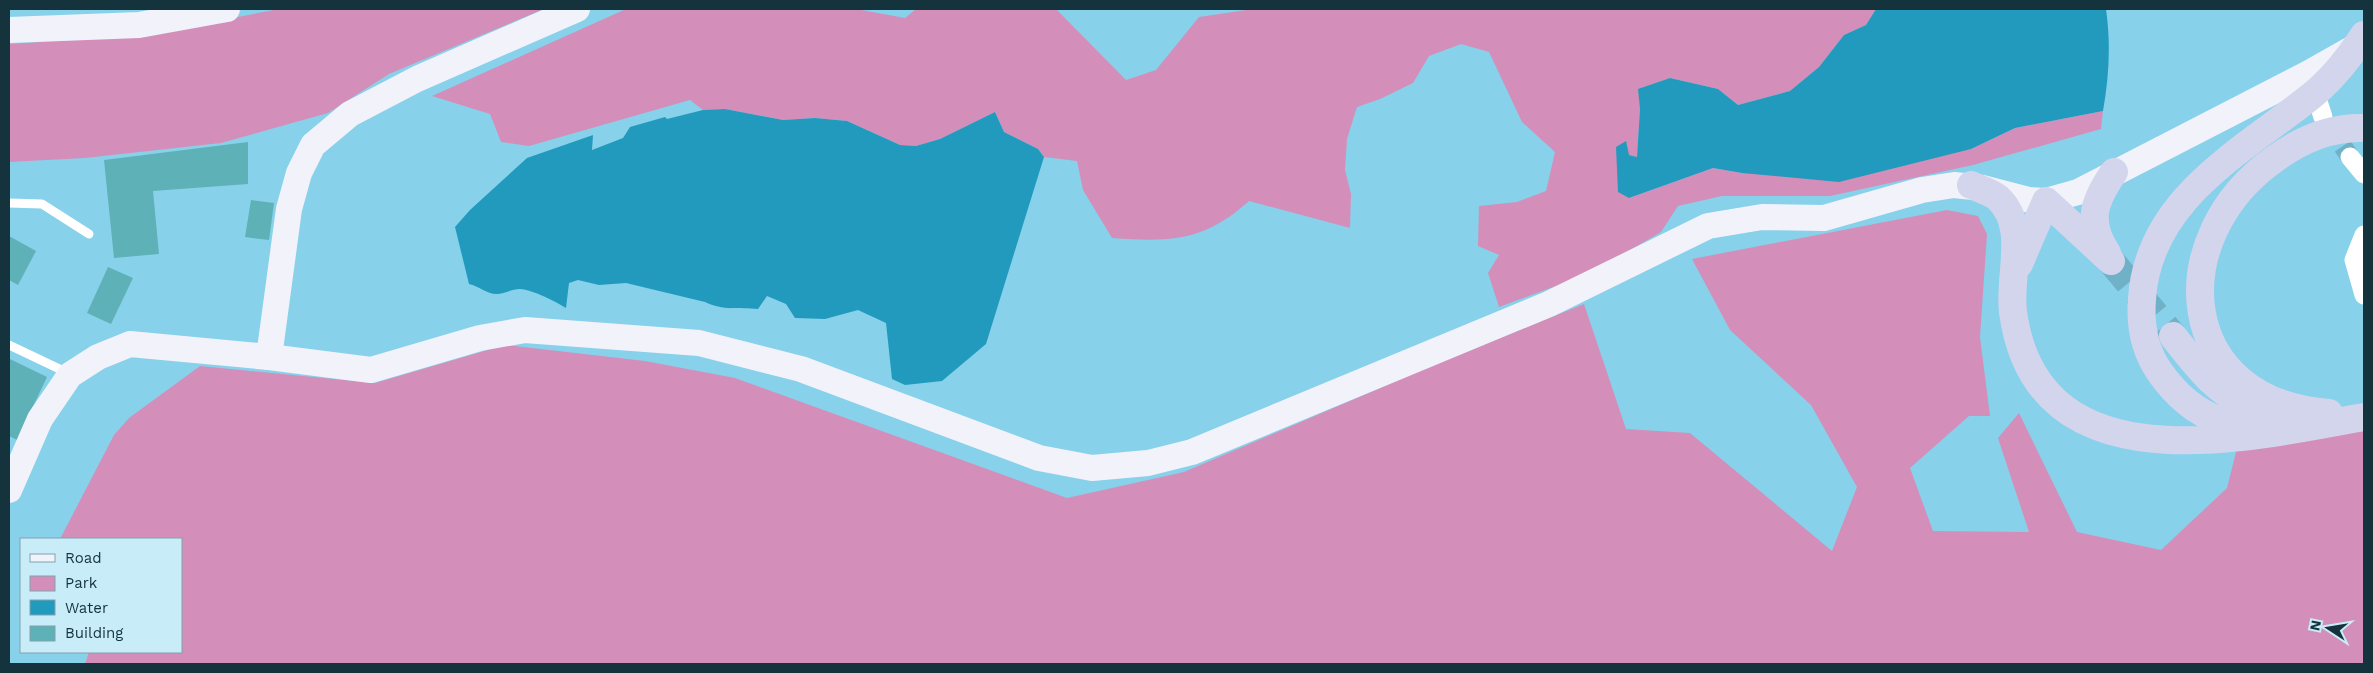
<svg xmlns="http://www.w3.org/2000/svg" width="2373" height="673" viewBox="0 0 2373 673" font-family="'Work Sans',sans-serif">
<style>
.green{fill:#d38fb9}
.water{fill:#229abd}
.building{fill:#5eb1b7}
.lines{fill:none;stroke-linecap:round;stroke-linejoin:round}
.street-tunnel{stroke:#71b1c8;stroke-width:19;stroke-dasharray:19 9;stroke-linecap:butt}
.highway-tunnel{stroke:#71b1c8;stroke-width:28;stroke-dasharray:28 14;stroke-linecap:butt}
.lane{stroke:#fff;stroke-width:9}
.street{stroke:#fff;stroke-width:19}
.secondary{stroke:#f2f2fa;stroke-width:26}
.highway{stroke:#d3d5ed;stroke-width:28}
</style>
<rect width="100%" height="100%" fill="#88d1eb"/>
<g class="green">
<polygon points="279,9 544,9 389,74 328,113 221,143 85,158 9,162 9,44 140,36"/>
<path d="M 626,9 L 856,9 L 905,18 L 916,9 L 1056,9 L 1126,80 L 1156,70 L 1199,17 L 1253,9 L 1876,9 L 1866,25 L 1844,35 L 1819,67 L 1790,91 L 1738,105 L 1718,89 L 1670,78 L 1639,89 L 1640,109 L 1637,157 L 1629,155 L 1629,198 L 1713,168 L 1742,173 L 1971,149 L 2015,128 L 2103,111 L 2101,129 L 1973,165 L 1830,196 L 1722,196 L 1678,206 L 1661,232 L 1591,273 L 1499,307 L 1488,273 L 1499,255 L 1478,246 L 1479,206 L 1517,202 L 1546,191 L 1555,152 L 1522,122 L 1489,52 L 1461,44 L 1429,56 L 1413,83 L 1380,99 L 1357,107 L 1347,139 L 1345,170 L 1351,194 L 1350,228 L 1249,201 C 1203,242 1171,242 1112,238 L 1083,190 L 1077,161 L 1044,157 L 1038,149 L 1004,132 L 995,112 L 940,139 L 916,146 L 900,145 L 847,121 L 815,118 L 783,120 L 725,109 L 703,110 L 690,100 L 529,146 L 501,142 L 490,114 L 432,96 Z"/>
<polygon points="1947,210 1978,216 1987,234 1980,337 1990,416 1969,416 1910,468 1933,531 2029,532 1998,438 2019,413 2077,532 2161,550 2227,488 2237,448 2364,426 2364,664 85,664 89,652 181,652 181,539 60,539 114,435 129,418 200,366 375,383 505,345 645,361 735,378 1067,498 1184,472 1436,364 1584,304 1626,429 1690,433 1832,551 1857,487 1811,405 1730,330 1692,259"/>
</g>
<g class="water">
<path d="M 1876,9 L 2106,9 C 2111,44 2109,77 2103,111 L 2015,128 L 1971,149 L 1839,182 L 1742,173 L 1713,168 L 1629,198 L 1618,192 L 1616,147 L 1626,141 L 1629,155 L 1637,157 L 1640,109 L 1638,89 L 1670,78 L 1718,89 L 1738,105 L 1790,91 L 1819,67 L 1844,35 L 1866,25 Z"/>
<path d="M 725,109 L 783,120 L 815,118 L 847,121 L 900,145 L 916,146 L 940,139 L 995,112 L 1004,132 L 1038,149 L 1044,157 L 986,344 L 942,381 L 905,385 L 892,379 L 886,323 L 858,310 L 825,319 L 795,318 L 786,304 L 767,296 L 758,309 C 739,307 723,311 705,302 L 626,283 L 599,285 L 578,280 L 569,283 L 566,308 C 555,301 533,290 520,289 C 512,289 504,294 497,294 C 486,294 479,286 469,284 L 455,227 L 470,210 L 527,158 L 593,135 L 592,150 L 623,138 L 630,127 L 665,117 L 667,119 L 703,110 Z"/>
</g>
<g class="building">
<polygon points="248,142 248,184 153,191 159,254 114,258 104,160"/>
<polygon points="251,200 274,203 269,240 245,237"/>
<polygon points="9,236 36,251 18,285 9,280"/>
<polygon points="108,267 133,278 111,324 87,313"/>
<polygon points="10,359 47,377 17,440 9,436"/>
</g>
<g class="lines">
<polyline class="street-tunnel" points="2327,123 2350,157"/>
<polyline class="highway-tunnel" points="2111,261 2173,336"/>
<g class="lane">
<polyline points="9,203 42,204 89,234"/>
<polyline points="9,345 68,373"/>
</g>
<g class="street">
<polyline points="2312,83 2323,117"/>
<polyline points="2350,157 2364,174"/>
<polyline points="2364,235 2354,260 2364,295"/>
</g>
<g class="secondary">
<polyline points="9,30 139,25 227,9"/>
<polyline points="269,357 289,209 299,173 313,145 350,114 417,79 577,9"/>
<polyline points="9,490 40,419 70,375 98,357 130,344 269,357 371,370 480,338 525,330 699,343 801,369 1039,458 1092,468 1148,463 1192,452 1549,304 1708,226 1762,217 1824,218 1922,190 1954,185 1983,188 2029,200 2046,201 2078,192 2309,73 2355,47"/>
</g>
<g class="highway">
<path d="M 1971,185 C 1980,189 1991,192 1998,198 C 2029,227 2008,276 2013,312 C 2037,488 2243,439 2364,417"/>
<path d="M 2107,253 C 2086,221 2094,201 2114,172"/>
<polyline points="2019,264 2046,201 2111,261"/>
<path d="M 2173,336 C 2197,366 2219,398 2259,409"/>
<path d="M 2329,413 C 2175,402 2161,238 2276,158 C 2302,139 2332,127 2364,128"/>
<path d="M 2301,428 C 2239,431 2196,425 2159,371 C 2144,349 2140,324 2142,299 C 2148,200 2241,152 2310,97 C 2332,80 2349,58 2364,35"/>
</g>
</g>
<rect width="2373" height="673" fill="none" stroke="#15333d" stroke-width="20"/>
<rect x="20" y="538" width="162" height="115" fill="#c9ecf9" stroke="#81a2ae"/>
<rect x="30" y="554" width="25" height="8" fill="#f2f2fa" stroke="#81a2ae"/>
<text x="65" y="563" font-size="15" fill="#15333d">Road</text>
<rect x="30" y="576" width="25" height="15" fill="#d38fb9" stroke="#81a2ae"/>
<text x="65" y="588" font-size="15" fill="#15333d">Park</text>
<rect x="30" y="600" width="25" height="15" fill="#229abd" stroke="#81a2ae"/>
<text x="65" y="613" font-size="15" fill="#15333d">Water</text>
<rect x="30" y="626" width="25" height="15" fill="#5eb1b7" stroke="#81a2ae"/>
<text x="65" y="638" font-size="15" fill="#15333d">Building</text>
<g transform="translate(2328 628) rotate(282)" stroke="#c9ecf9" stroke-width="4" paint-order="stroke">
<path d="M0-4L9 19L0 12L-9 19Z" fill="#15333d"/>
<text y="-8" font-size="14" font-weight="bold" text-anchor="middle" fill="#15333d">N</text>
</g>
</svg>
